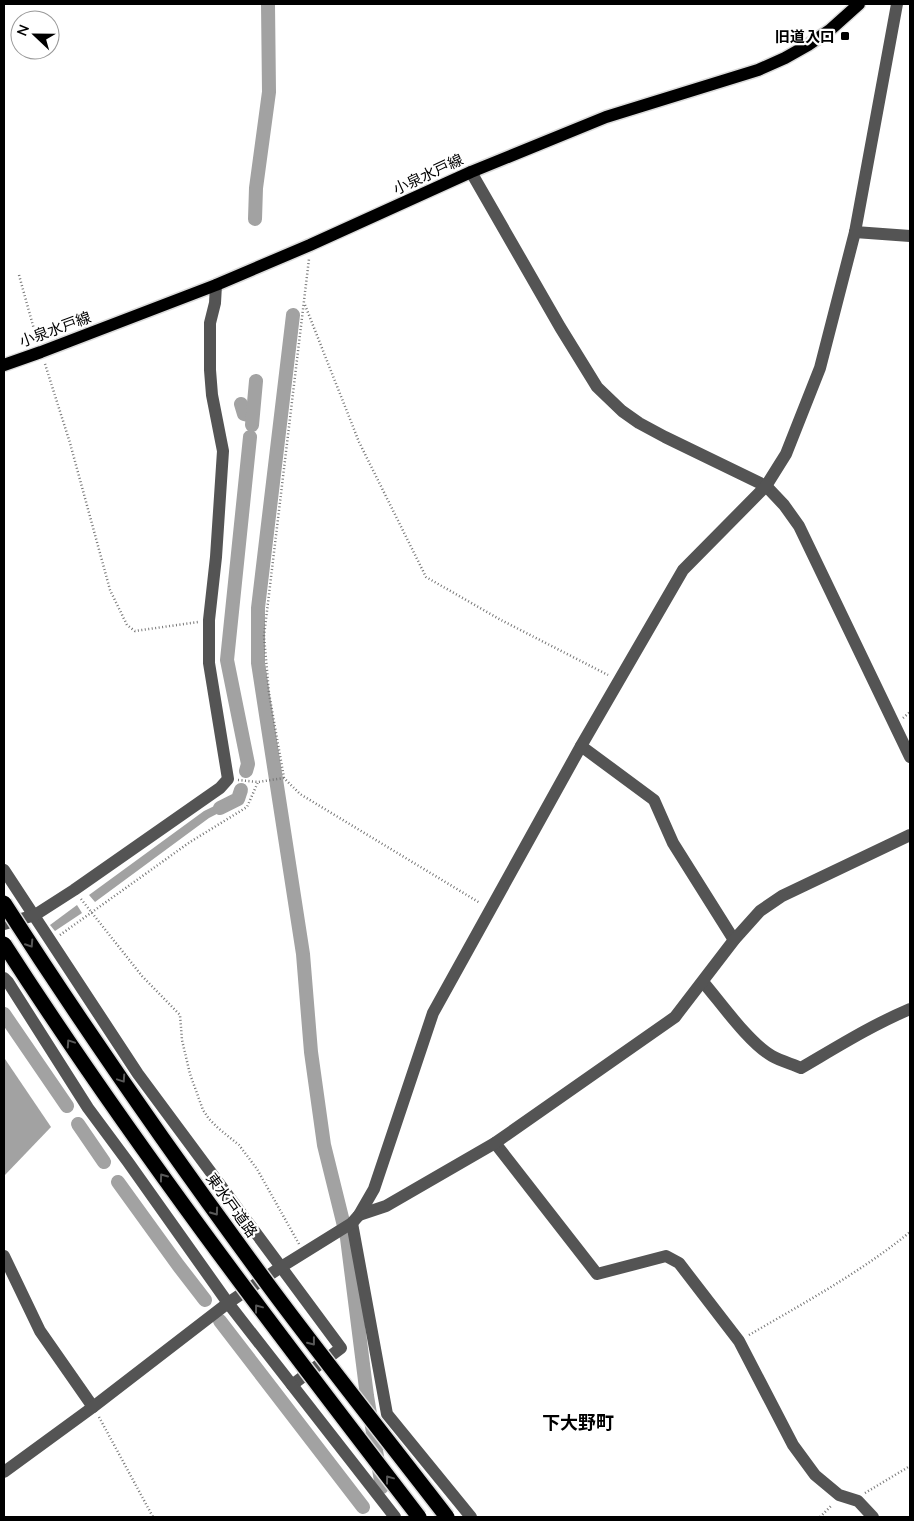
<svg xmlns="http://www.w3.org/2000/svg" width="914" height="1521" viewBox="0 0 914 1521" font-family="Mulish,'Noto Sans JP',sans-serif">
<style>
.water{fill:#a2a2a2}
.lines{fill:none;stroke-linecap:round;stroke-linejoin:round}
.canal{stroke:#a2a2a2;stroke-width:14}
.major-casing{stroke:#dbdbdb;stroke-width:15}
.path{stroke:#767676;stroke-width:2.5;stroke-dasharray:1 2.5;stroke-linecap:butt}
.minor{stroke:#545454;stroke-width:12}
.major{stroke:#000;stroke-width:12}
.highway-bridge-casing{stroke:#dbdbdb;stroke-width:18;stroke-linecap:butt}
.highway-bridge{stroke:#000;stroke-width:15}
.oneway{stroke:#595959}
.poi-dot{fill:#000;stroke:#fff;stroke-width:2}
.labels{text-anchor:middle;dominant-baseline:central;stroke-width:4.5;stroke-linejoin:round;paint-order:stroke}
.poi-label{font-size:15px;font-weight:bold;fill:#000;stroke:#fff;text-anchor:end}
.street-label{font-size:15px;fill:#000;stroke:#fff}
.quarter-label{font-size:18px;font-weight:bold;fill:#000;stroke:#fff}
</style>
<rect width="100%" height="100%" fill="#fff"/>
<g class="water">
<polygon points="235,796 240,802 209,818 95,902 89,895 204,811"/>
<polygon points="77,905 82,913 55,931 50,925"/>
<polygon points="5,1059 51,1127 4,1176 4,1060"/>
</g>
<g class="lines">
<g class="canal">
<polyline points="255,219 256,188 269,92 268,4"/>
<polyline points="293,315 258,608 258,663 303,954 311,1052 324,1145 347,1238 367,1396 382,1487"/>
<polyline points="241,404 244,414 252,416"/>
<polyline points="252,425 256,381"/>
<polyline points="246,771 248,764 227,660 250,437"/>
<polyline points="220,808 238,799 241,790"/>
<polyline points="4,1014 67,1106"/>
<polyline points="78,1124 104,1162"/>
<polyline points="118,1182 178,1265 205,1300"/>
<polyline points="220,1321 363,1507"/>
</g>
<g class="major-casing">
<polyline id="major" points="4,365 41,352 216,285 310,245 471,172 606,117 758,70 785,58 808,45 830,30 859,4"/>
</g>
<g class="path">
<polyline points="19,275 37,340"/>
<polyline points="305,305 359,442 426,577 501,620 608,675"/>
<polyline points="45,364 70,443 110,590 127,625 135,631 198,622"/>
<polyline points="903,718 910,712"/>
<polyline points="284,778 269,693 264,636 309,259"/>
<polyline points="238,780 258,782 284,778 300,794 480,903"/>
<polyline points="81,899 142,976 180,1015 182,1040 190,1074 203,1110 209,1119 218,1128 239,1145 257,1169 299,1244"/>
<polyline points="60,935 190,842 247,807 258,782"/>
<path d="M 749,1335 C 804,1303 861,1272 910,1232"/>
<polyline points="99,1417 153,1517"/>
<polyline points="865,1493 910,1466"/>
<polyline points="820,1517 832,1505"/>
</g>
<g class="minor">
<polyline points="471,172 560,327 597,387 622,411 639,423 665,437 766,486 784,505 799,526 910,757"/>
<polyline points="855,232 910,236"/>
<polyline points="581,746 654,800 673,843 734,940"/>
<polyline points="4,870 138,1074 341,1348 292,1385"/>
<polyline points="4,924 35,915 74,890 220,788 228,779 209,663 209,620 216,557 223,451 212,395 210,370 210,323 215,303 216,285"/>
<polyline points="4,978 8,982 88,1108 128,1162 228,1303 395,1517"/>
<path d="M 703,982 C 721,1003 749,1043 772,1056 C 781,1061 792,1064 801,1068 C 837,1047 872,1025 910,1009"/>
<polyline points="495,1143 597,1274 666,1256 679,1263 739,1341 793,1445 815,1475 839,1495 858,1501 873,1517"/>
<polyline points="359,1215 386,1206 495,1143 675,1017 734,940 760,911 782,896 910,835"/>
<polyline points="352,1223 387,1414 471,1517"/>
<polyline points="4,1256 40,1331 93,1407"/>
<polyline points="4,1472 93,1407 228,1303 281,1267 352,1223 359,1215 374,1189 433,1013 581,746 683,570 766,486 786,454 820,368 855,232 897,4"/>
</g>
<use href="#major" class="major"/>
<g class="highway-bridge-casing">
<g id="highway-bridge">
<path d="M 4,903 C 90,1037 181,1167 275,1294 C 331,1369 390,1443 447,1517"/>
<path d="M 4,944 C 132,1143 275,1330 419,1517"/>
</g>
</g>
<use href="#highway-bridge" class="highway-bridge"/>
</g>
<defs><path id="oneway-chevron" d="M-2-3.5L2.5 0L-2 3.5" fill="none" stroke-width="1.6" stroke-linecap="round" stroke-linejoin="round" transform="scale(1.25)"/></defs>
<g class="oneway">
<use href="#oneway-chevron" transform="translate(30 944) rotate(57)"/>
<use href="#oneway-chevron" transform="translate(70 1043) rotate(-124)"/>
<use href="#oneway-chevron" transform="translate(122 1079) rotate(56)"/>
<use href="#oneway-chevron" transform="translate(163 1177) rotate(-126)"/>
<use href="#oneway-chevron" transform="translate(215 1212) rotate(54)"/>
<use href="#oneway-chevron" transform="translate(258 1308) rotate(-127)"/>
<use href="#oneway-chevron" transform="translate(312 1342) rotate(52)"/>
<use href="#oneway-chevron" transform="translate(389 1479) rotate(-127)"/>
</g>
<rect class="poi-dot" x="840" y="31" width="10" height="10" rx="2.5"/>
<g class="labels">
<g class="poi-label">
<text x="835" y="36">旧道入口</text>
</g>
<g class="street-label">
<text transform="translate(428 174) rotate(-25)">小泉水戸線</text>
<text transform="translate(55 329) rotate(-20)">小泉水戸線</text>
<text transform="translate(232 1205) rotate(54)">東水戸道路</text>
</g>
<g class="quarter-label">
<text x="578" y="1422">下大野町</text>
</g>
</g>
<rect width="914" height="1521" fill="none" stroke="#000000" stroke-width="10"/>
<g transform="translate(35 35) rotate(292)"><circle r="24" fill="#ffffff" stroke="#999999"/>
<path d="M0-4L9 19L0 12L-9 19Z" fill="#000000"/>
<text y="-8" font-size="14" font-weight="bold" text-anchor="middle" fill="#000000">N</text>
</g>
</svg>
